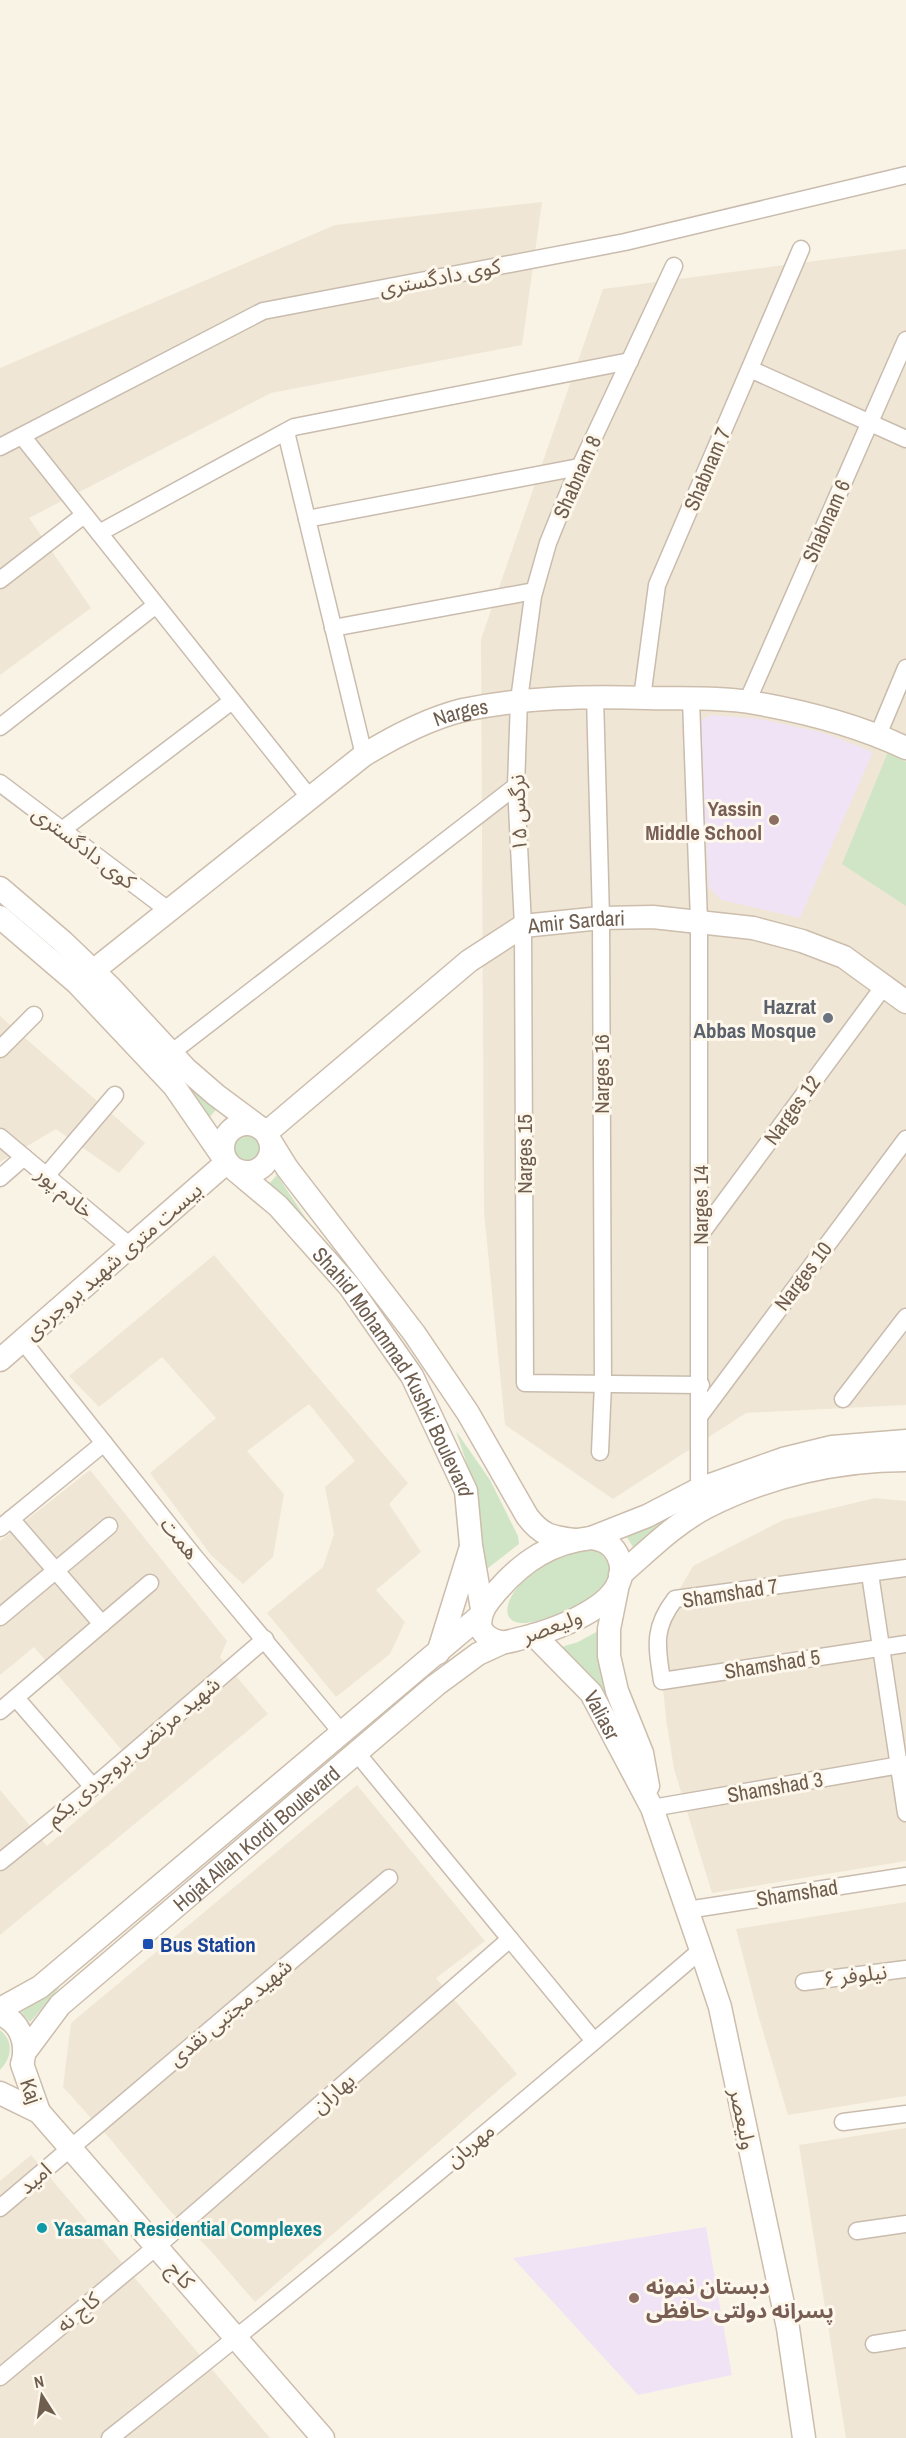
<svg xmlns="http://www.w3.org/2000/svg" width="906" height="2438" viewBox="0 0 906 2438" font-family="'Archivo Narrow','Noto Sans Arabic',sans-serif">
<style>
.residential{fill:#f0e6d5}
.education{fill:#f0e3f6}
.green{fill:#d0e5c6}
.lines{fill:none;stroke-linecap:round;stroke-linejoin:round}
.street-casing{stroke:#c9bcae;stroke-width:19}
.secondary-casing{stroke:#ccbdac;stroke-width:25}
.street{stroke:#fff;stroke-width:16}
.secondary{stroke:#fff;stroke-width:22}
.education-dot{fill:#8d6e63;stroke:#fdf7ec;stroke-width:2}
.worship-dot{fill:#6b7280;stroke:#fdf7ec;stroke-width:2}
.transit-dot{fill:#1a4fb4;stroke:#fdf7ec;stroke-width:2}
.culture-dot{fill:#0f9aa8;stroke:#fdf7ec;stroke-width:2}
.labels{text-anchor:middle;dominant-baseline:central;stroke-width:6;stroke-linejoin:round;paint-order:stroke}
.street-label{font-size:21px;fill:#6f5d4e;stroke:#fdf7ec}
.education-label{font-size:21px;font-weight:bold;fill:#785e54;stroke:#fdf7ec;text-anchor:end}
.worship-label{font-size:21px;font-weight:bold;fill:#5b616d;stroke:#fdf7ec;text-anchor:end}
.transit-label{font-size:21px;font-weight:bold;fill:#164399;stroke:#fdf7ec;text-anchor:start}
.culture-label{font-size:21px;font-weight:bold;fill:#0d838f;stroke:#fdf7ec;text-anchor:start}
</style>
<rect width="100%" height="100%" fill="#f9f3e6"/>
<g class="residential">
<polygon points="542,202 522,345 271,393 29,518 91,608 0,675 0,368 335,225"/>
<polygon points="906,249 906,1405 746,1413 613,1499 505,1425 484,1212 481,639 603,289"/>
<polygon points="0,1016 145,1143 119,1173 56,1129 0,1162"/>
<polygon points="214,1255 408,1483 389,1504 421,1552 376,1590 405,1622 390,1654 336,1697 267,1613 323,1567 334,1534 325,1487 355,1461 309,1404 247,1451 284,1494 273,1557 243,1584 211,1555 150,1473 216,1418 162,1357 99,1407 69,1376"/>
<polygon points="90,1470 227,1641 220,1657 268,1714 0,1935 0,1790 47,1846 137,1768 34,1647 0,1675 0,1541"/>
<polygon points="875,1498 906,1501 906,1861 712,1893 674,1769 666,1719 657,1628 693,1566 783,1520"/>
<polygon points="357,1785 485,1941 436,1978 517,2074 255,2302 208,2248 168,2209 111,2140 63,2087 71,2023"/>
<polygon points="906,1902 906,2096 788,2115 759,2018 736,1929"/>
<polygon points="906,2128 906,2438 846,2438 799,2145"/>
<polygon points="31,2155 270,2438 0,2438 0,2181"/>
</g>
<g class="education">
<polygon points="711,715 760,719 824,733 873,752 800,918 722,900 709,888 700,721"/>
<polygon points="706,2227 732,2375 638,2395 513,2258"/>
</g>
<g class="green">
<polygon points="888,752 906,762 906,906 842,864"/>
<polygon points="178,1073 219,1106 209,1118"/>
<circle cx="246" cy="1147" r="16"/>
<polygon points="277,1175 309,1223 268,1185"/>
<polygon points="456,1431 490,1480 518,1536 519,1544 483,1572 476,1491"/>
<polygon points="666,1518 636,1552 625,1534"/>
<path d="M 586,1550 L 600,1552 C 605,1558 610,1564 609,1572 C 607,1597 543,1624 522,1623 C 496,1622 510,1593 522,1583 C 541,1566 560,1554 586,1550 Z"/>
<polygon points="600,1630 625,1746 594,1681 581,1666 558,1648 578,1642"/>
<polygon points="60,1987 30,2022 21,2012"/>
<path d="M 0,2030 C 14,2041 12,2058 0,2070 Z"/>
</g>
<g class="lines">
<g class="street-casing">
<g id="street">
<polyline points="674,266 571,486 548,543 533,596 519,700 516,786 523,926 525,1383 701,1385"/>
<polyline points="750,369 906,439"/>
<polyline points="286,432 364,755"/>
<polyline points="22,436 309,797"/>
<polyline points="0,447 263,311 625,242 906,175"/>
<polyline points="307,519 579,467"/>
<polyline points="99,533 294,427 630,361"/>
<polyline points="0,580 84,515"/>
<polyline points="333,628 534,591"/>
<polyline points="595,696 601,918 603,1384 600,1452"/>
<polyline points="642,698 657,585 801,249"/>
<polyline points="691,700 699,921 699,1489"/>
<polyline points="747,702 906,340"/>
<polyline points="0,727 156,605"/>
<polyline points="878,735 906,668"/>
<polyline points="0,783 168,910"/>
<polyline points="62,830 232,701"/>
<polyline points="0,1049 34,1015"/>
<polyline points="171,1053 516,786"/>
<polyline points="0,1137 130,1246"/>
<polyline points="46,1176 115,1095"/>
<polyline points="0,1178 24,1157"/>
<polyline points="700,1235 884,986"/>
<polyline points="22,1340 193,1555 342,1733"/>
<polyline points="843,1399 906,1317"/>
<polyline points="701,1414 906,1139"/>
<polyline points="11,1519 102,1624"/>
<polyline points="0,1528 104,1443"/>
<path d="M 906,1568 L 675,1599 C 652,1629 657,1647 662,1681 L 906,1644"/>
<polyline points="870,1574 906,1813"/>
<polyline points="0,1617 109,1526"/>
<polyline points="16,1698 93,1787"/>
<polyline points="0,1711 150,1583"/>
<polyline points="356,1752 594,2041"/>
<polyline points="652,1808 906,1764"/>
<polyline points="0,1862 93,1787 265,1639"/>
<polyline points="687,1910 906,1876"/>
<polyline points="804,1982 906,1969"/>
<polyline points="843,2122 906,2114"/>
<polyline points="0,2208 389,1878"/>
<polyline points="857,2231 906,2224"/>
<polyline points="874,2344 906,2339"/>
<polyline points="0,2377 156,2247 510,1939"/>
<path d="M 110,2438 C 311,2280 508,2116 701,1950"/>
</g>
</g>
<g class="secondary-casing">
<g id="secondary">
<polyline points="0,888 62,941 110,987 186,1069 216,1095 263,1130"/>
<polyline points="0,917 77,983 174,1086 225,1160"/>
<path id="s1" d="M 93,971 L 364,755 C 395,736 427,719 463,710 C 525,697 586,696 649,698 C 682,699 717,697 749,702 C 803,711 857,725 906,748"/>
<circle cx="247" cy="1148" r="24"/>
<path id="s2" d="M 266,1133 L 469,961 L 523,926 L 601,918 L 653,917 L 753,928 L 802,941 L 844,957 L 906,1002"/>
<path d="M 269,1139 L 287,1168 L 414,1333 L 468,1413 L 527,1516 C 541,1535 551,1537 574,1540"/>
<path id="s3" d="M 235,1170 L 278,1206 L 350,1287 L 412,1376 L 466,1491 L 471,1545 L 482,1609"/>
<polyline points="0,1360 227,1162"/>
<path d="M 591,1538 C 603,1540 611,1543 617,1554 C 642,1601 554,1630 523,1638 C 516,1639 508,1643 501,1642 C 491,1641 484,1635 480,1627 C 480,1610 487,1603 497,1591 C 523,1561 552,1542 591,1538 Z"/>
<polyline points="591,1538 647,1516 699,1489 783,1459 832,1447 906,1441"/>
<path d="M 620,1575 C 648,1551 674,1524 707,1507 C 768,1476 838,1460 906,1460"/>
<polyline points="618,1584 609,1629 609,1656 617,1691 642,1753 648,1786"/>
<path id="s4" d="M 534,1635 L 591,1693 L 652,1808 L 701,1950 L 720,2007 L 788,2328 L 804,2438"/>
<polyline points="438,1653 470,1550"/>
<polyline points="0,2009 40,1987 480,1616"/>
<path d="M 0,2014 C 20,2022 27,2041 23,2061"/>
<path id="s5" d="M 25,2052 L 60,2005 L 436,1685 L 478,1654 L 502,1643"/>
<polyline points="0,2093 39,2112 22,2064"/>
<polyline points="39,2112 323,2438"/>
</g>
</g>
<use href="#street" class="street"/>
<use href="#secondary" class="secondary"/>
</g>
<g class="education-dot">
<circle cx="774" cy="820" r="6"/>
<circle cx="634" cy="2298" r="6"/>
</g>
<circle class="worship-dot" cx="828" cy="1018" r="6"/>
<rect class="transit-dot" x="142" y="1938" width="12" height="12" rx="3"/>
<circle class="culture-dot" cx="42" cy="2228" r="6"/>
<g class="labels">
<g class="street-label">
<text transform="translate(440 277) rotate(-11)">کوی دادگستری</text>
<text transform="translate(707 469) rotate(-67)">Shabnam 7</text>
<text transform="translate(577 477) rotate(-66)">Shabnam 8</text>
<text transform="translate(826 521) rotate(-66)">Shabnam 6</text>
<text stroke="none"><textPath href="#s1" startOffset="453">Narges</textPath></text>
<text transform="translate(518 813) rotate(-92)">نرگس ۱۵</text>
<text transform="translate(84 847) rotate(37)">کوی دادگستری</text>
<text stroke="none"><textPath href="#s2" startOffset="384">Amir Sardari</textPath></text>
<text transform="translate(601 1074) rotate(-90)">Narges 16</text>
<text transform="translate(792 1110) rotate(-54)">Narges 12</text>
<text transform="translate(524 1154) rotate(-90)">Narges 15</text>
<text transform="translate(65 1192) rotate(40)">خادم پور</text>
<text transform="translate(700 1205) rotate(-90)">Narges 14</text>
<text transform="translate(113 1261) rotate(-41)">بیست متری شهید بروجردی</text>
<text transform="translate(803 1276) rotate(-53)">Narges 10</text>
<text stroke="none"><textPath href="#s3" startOffset="260">Shahid Mohammad Kushki Boulevard</textPath></text>
<text transform="translate(180 1538) rotate(51)">همت</text>
<text transform="translate(730 1593) rotate(-9)">Shamshad 7</text>
<text transform="translate(552 1626) rotate(-20)">ولیعصر</text>
<text transform="translate(772 1664) rotate(-9)">Shamshad 5</text>
<text stroke="none"><textPath href="#s4" startOffset="106">Valiasr</textPath></text>
<text transform="translate(133 1751) rotate(-40)">شهید مرتضی بروجردی یکم</text>
<text transform="translate(775 1787) rotate(-10)">Shamshad 3</text>
<text stroke="none"><textPath href="#s5" startOffset="316">Hojat Allah Kordi Boulevard</textPath></text>
<text transform="translate(797 1893) rotate(-9)">Shamshad</text>
<text transform="translate(855 1975) rotate(-7)">نیلوفر ۶</text>
<text transform="translate(230 2012) rotate(-40)">شهید مجتبی نقدی</text>
<text transform="translate(31 2091) rotate(71)">Kaj</text>
<text transform="translate(333 2093) rotate(-41)">بهاران</text>
<text transform="translate(743 2119) rotate(78)">ولیعصر</text>
<text transform="translate(470 2145) rotate(-40)">مهربان</text>
<text transform="translate(35 2178) rotate(-41)">امید</text>
<text transform="translate(181 2275) rotate(49)">کاج</text>
<text transform="translate(78 2312) rotate(-40)">کاج نه</text>
</g>
<g class="education-label">
<text x="762" y="808">Yassin<tspan x="762" dy="24">Middle School</tspan></text>
<text x="646" y="2286" text-anchor="start">دبستان نمونه<tspan x="646" dy="24">پسرانه دولتی حافظی</tspan></text>
</g>
<g class="worship-label">
<text x="816" y="1006">Hazrat<tspan x="816" dy="24">Abbas Mosque</tspan></text>
</g>
<g class="transit-label">
<text x="160" y="1944">Bus Station</text>
</g>
<g class="culture-label">
<text x="54" y="2228">Yasaman Residential Complexes</text>
</g>
</g>
<g transform="translate(42 2396) rotate(348)" stroke="#fdf7ec" stroke-width="4.5" paint-order="stroke">
<path d="M0-4.5L10 22L0 15L-10 22Z" fill="#6f5d4e"/>
<text y="-9" font-size="16" font-weight="bold" text-anchor="middle" fill="#6f5d4e">N</text>
</g>
</svg>
